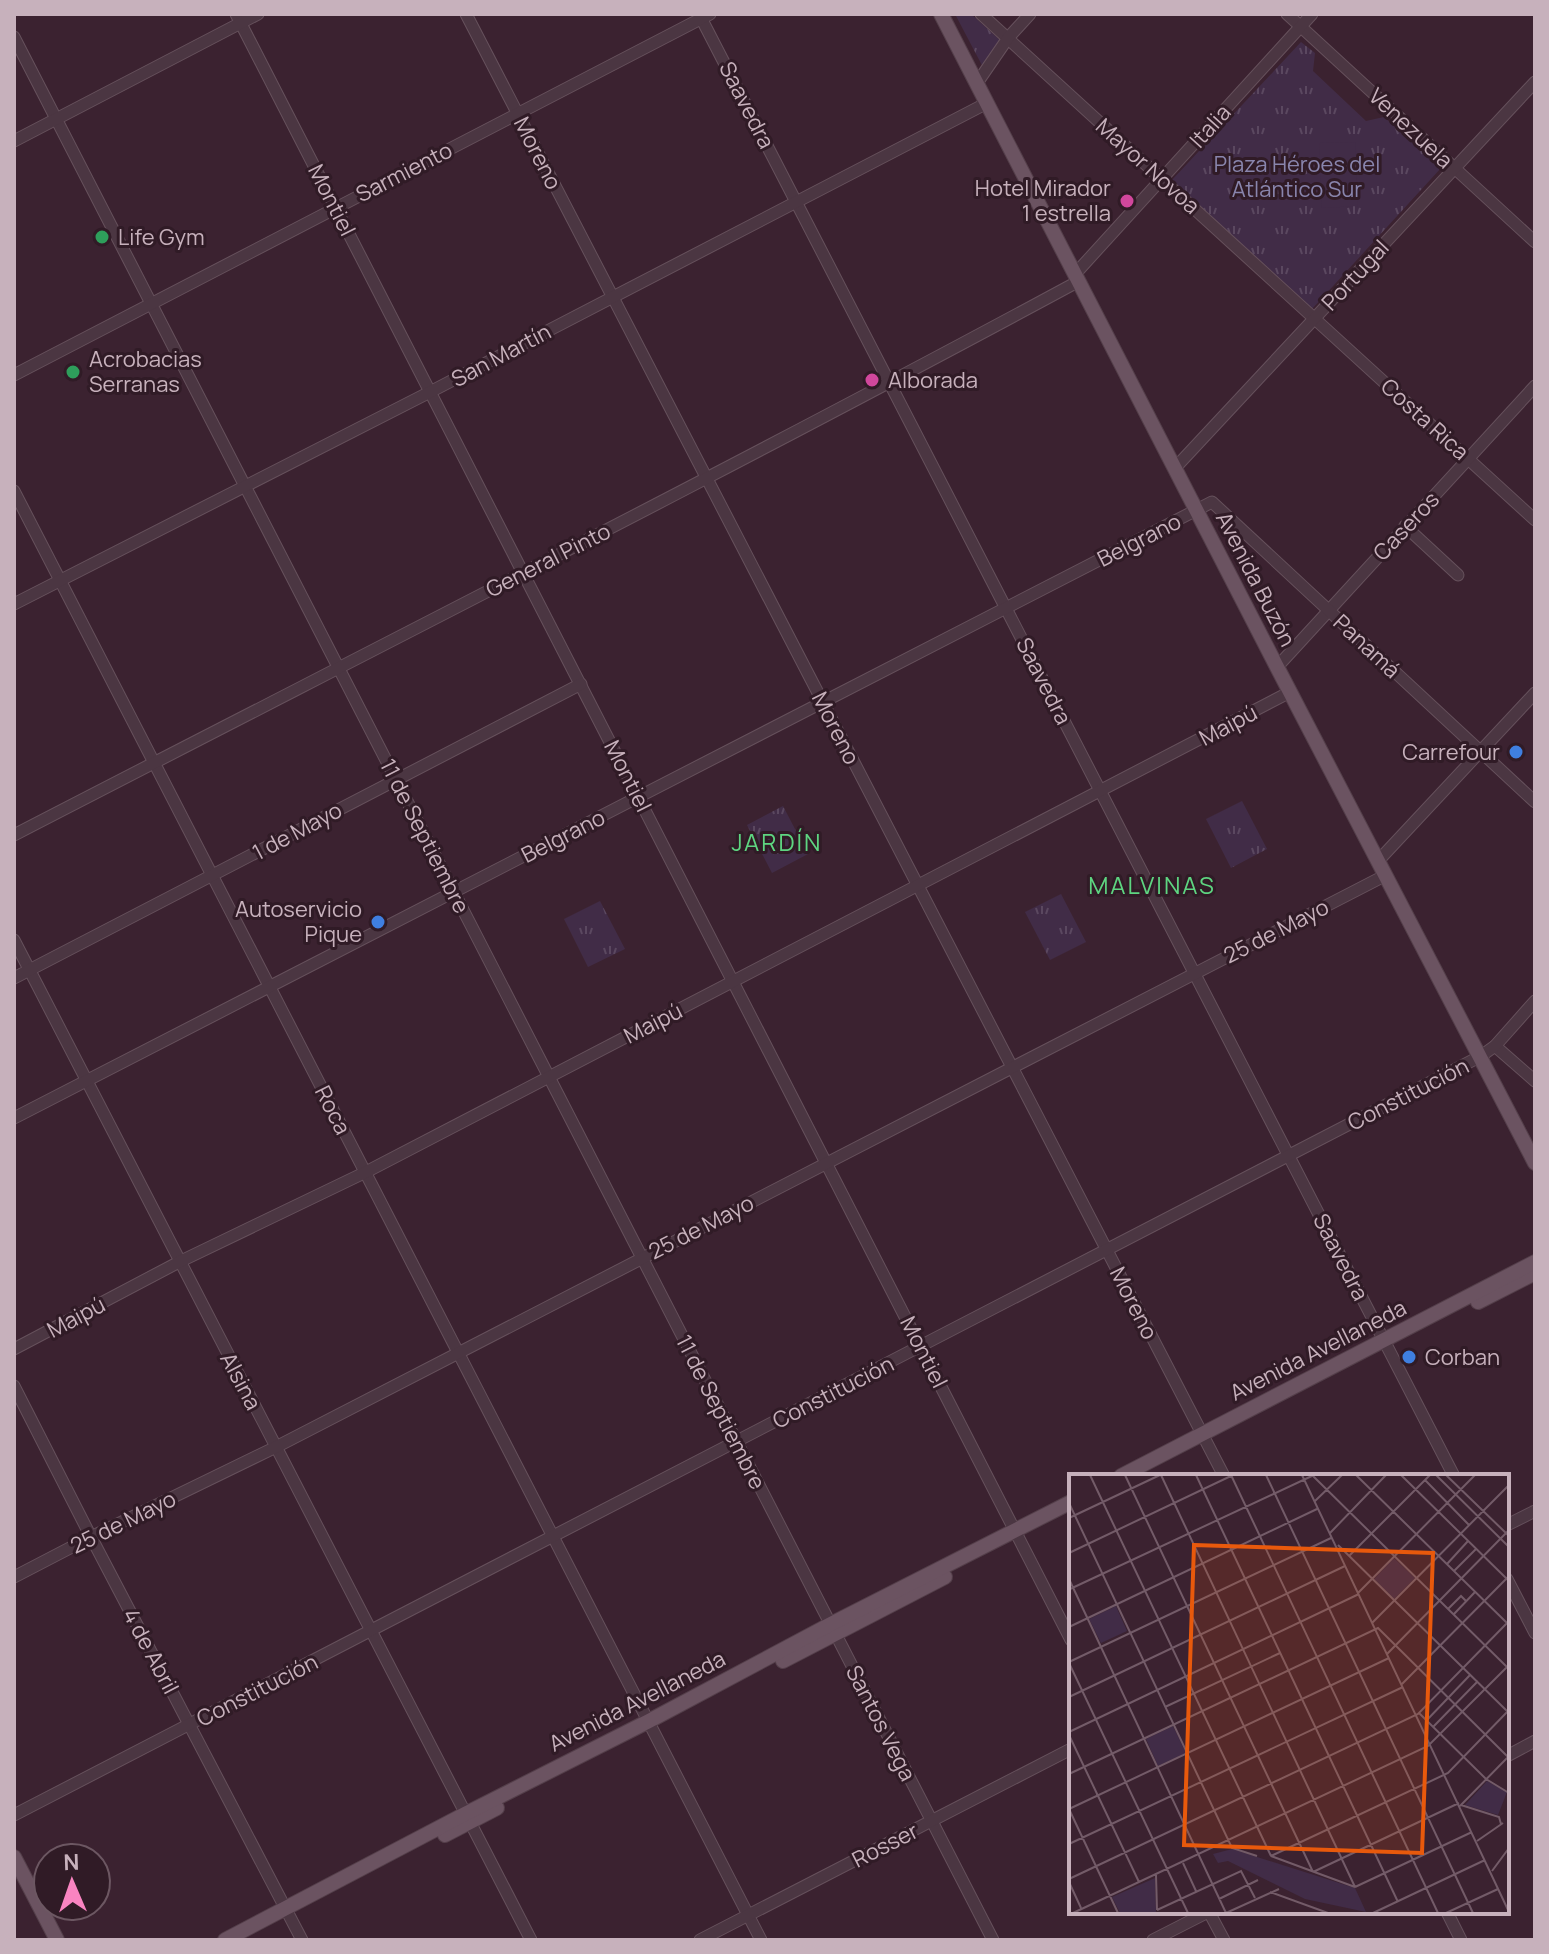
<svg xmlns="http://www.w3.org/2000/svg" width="1549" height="1954" viewBox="0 0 1549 1954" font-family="Manrope,sans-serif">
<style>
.park{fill:url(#park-tufts)}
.garden{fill:#412c47}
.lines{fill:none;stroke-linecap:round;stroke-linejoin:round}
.minor-casing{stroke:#66515c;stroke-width:13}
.major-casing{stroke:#543f4a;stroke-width:16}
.minor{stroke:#4b3642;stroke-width:11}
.major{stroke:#6b5361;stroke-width:14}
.hotel-dot{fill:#d1479c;stroke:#301b26;stroke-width:3}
.leisure-dot{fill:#2e9e5b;stroke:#301b26;stroke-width:3}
.shop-dot{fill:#3f7fe0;stroke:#301b26;stroke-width:3}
.labels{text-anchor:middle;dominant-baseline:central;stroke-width:6;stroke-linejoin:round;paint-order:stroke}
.street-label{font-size:22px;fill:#c7b1bc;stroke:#301b26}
.park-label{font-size:22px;fill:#8985ad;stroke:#301b26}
.poi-label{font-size:22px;fill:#c7b1bc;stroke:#301b26;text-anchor:start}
.neighbourhood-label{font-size:24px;letter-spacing:2px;fill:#5ed581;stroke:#301b26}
.inset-road{fill:none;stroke:#735b68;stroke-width:2}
.view{fill:#e8590c;fill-opacity:0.15;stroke:#e8590c;stroke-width:4}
.inset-edge{fill:none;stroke:#c7b1bc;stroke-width:4}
</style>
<defs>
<pattern id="park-tufts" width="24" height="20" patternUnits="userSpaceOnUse" patternTransform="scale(2)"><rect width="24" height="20" fill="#412c47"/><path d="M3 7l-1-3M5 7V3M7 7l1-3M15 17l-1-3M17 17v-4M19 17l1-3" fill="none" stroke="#5b4860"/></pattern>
</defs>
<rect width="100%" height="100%" fill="#3b2230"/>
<g class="park">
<polygon points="955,14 971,14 1002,42 985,71"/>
<polygon points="1301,42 1315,53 1313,71 1366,121 1384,117 1441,168 1312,309 1172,180"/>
<polygon points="1242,801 1267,849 1231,868 1206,819"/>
<polygon points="783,806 808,854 772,873 747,825"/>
<polygon points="1061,894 1086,942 1050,960 1025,912"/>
<polygon points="600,901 625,949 588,967 564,919"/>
</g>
<polygon class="garden" points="1355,142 1358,206 1322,208 1319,143"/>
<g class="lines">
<g class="minor-casing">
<g id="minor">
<polyline points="236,14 1071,1640"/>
<polyline points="466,14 1224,1476"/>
<polyline points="699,14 1454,1476"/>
<polyline points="981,14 1535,520"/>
<polyline points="1287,14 1535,242"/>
<polyline points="14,37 993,1940"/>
<polyline points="977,83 1008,38 1030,14"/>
<polyline points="14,141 258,14"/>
<polyline points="1075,274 1312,14"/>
<polyline points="14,375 710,14"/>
<polyline points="1175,468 1535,82"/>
<polyline points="14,491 761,1940"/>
<polyline points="1405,526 1458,575"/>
<polyline points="14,604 430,392 987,103"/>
<polyline points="1277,667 1535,386"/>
<path d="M 14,835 C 370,651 727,471 1079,281"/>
<polyline points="1378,861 1535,693"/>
<polyline points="14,940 531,1940"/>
<polyline points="14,978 581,684"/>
<polyline points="1495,1046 1535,1081"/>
<polyline points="14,1118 1212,502 1535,802"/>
<polyline points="14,1349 179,1262 366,1172 1290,692"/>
<polyline points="14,1386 91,1537 302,1940"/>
<polyline points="1507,1525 1535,1511"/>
<polyline points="14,1577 91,1537 276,1447 1386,875"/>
<polyline points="1507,1579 1535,1633"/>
<polyline points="1507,1756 1535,1741"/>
<polyline points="14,1815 1481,1056 1495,1046 1535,1001"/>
<polyline points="1209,1912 1224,1940"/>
<polyline points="1447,1912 1461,1940"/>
<polyline points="700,1940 1071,1749"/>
<polyline points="1153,1940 1208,1912"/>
</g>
</g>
<g class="major-casing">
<g id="major">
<polyline points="941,14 1277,667 1535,1163"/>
<polyline points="1478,1302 1535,1273"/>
<polyline points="1121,1476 1535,1262"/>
<polyline points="783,1661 945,1577"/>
<polyline points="445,1835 497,1808"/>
<polyline points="14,1857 57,1940"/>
<polyline points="225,1940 465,1814 649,1721 831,1624 1071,1502"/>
</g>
</g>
<use href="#minor" class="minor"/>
<use href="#major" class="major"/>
</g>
<g class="hotel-dot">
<circle cx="1127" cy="201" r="8"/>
<circle cx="872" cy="380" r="8"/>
</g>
<g class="leisure-dot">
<circle cx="102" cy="237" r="8"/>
<circle cx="73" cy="372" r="8"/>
</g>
<g class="shop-dot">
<circle cx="1516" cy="752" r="8"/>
<circle cx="378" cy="922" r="8"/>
<circle cx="1409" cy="1357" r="8"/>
</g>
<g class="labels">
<g class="street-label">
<text transform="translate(747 105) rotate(63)">Saavedra</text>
<text transform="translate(1210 126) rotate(-48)">Italia</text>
<text transform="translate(1411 128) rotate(43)">Venezuela</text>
<text transform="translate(538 153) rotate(63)">Moreno</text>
<text transform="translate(1148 166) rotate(42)">Mayor Novoa</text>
<text transform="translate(404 172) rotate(-27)">Sarmiento</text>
<text transform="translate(332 200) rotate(63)">Montiel</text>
<text transform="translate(1355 275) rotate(-47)">Portugal</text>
<text transform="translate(501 355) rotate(-28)">San Martín</text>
<text transform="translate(1425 419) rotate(42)">Costa Rica</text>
<text transform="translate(1406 526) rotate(-47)">Caseros</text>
<text transform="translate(1139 540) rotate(-27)">Belgrano</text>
<text transform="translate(548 560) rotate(-27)">General Pinto</text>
<text transform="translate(1256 579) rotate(63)">Avenida Buzón</text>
<text transform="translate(1367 646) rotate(43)">Panamá</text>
<text transform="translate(1044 681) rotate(63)">Saavedra</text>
<text transform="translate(1228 725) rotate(-28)">Maipú</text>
<text transform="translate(836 728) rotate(63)">Moreno</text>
<text transform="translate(628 776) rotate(63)">Montiel</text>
<text transform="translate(297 831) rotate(-28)">1 de Mayo</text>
<text transform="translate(425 836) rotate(63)">11 de Septiembre</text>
<text transform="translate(563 836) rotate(-27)">Belgrano</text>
<text transform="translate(1276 931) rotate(-27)">25 de Mayo</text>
<text transform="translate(653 1023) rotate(-27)">Maipú</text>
<text transform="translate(1408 1094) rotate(-27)">Constitución</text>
<text transform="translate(333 1110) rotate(63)">Roca</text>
<text transform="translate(701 1227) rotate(-27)">25 de Mayo</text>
<text transform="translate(1341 1257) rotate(63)">Saavedra</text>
<text transform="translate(1134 1303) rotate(63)">Moreno</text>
<text transform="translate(76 1317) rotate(-28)">Maipú</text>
<text transform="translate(1318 1350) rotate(-27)">Avenida Avellaneda</text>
<text transform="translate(924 1352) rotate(63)">Montiel</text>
<text transform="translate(241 1381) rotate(62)">Alsina</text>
<text transform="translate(833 1392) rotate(-27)">Constitución</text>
<text transform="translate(721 1412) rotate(63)">11 de Septiembre</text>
<text transform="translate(123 1522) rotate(-26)">25 de Mayo</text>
<text transform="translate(151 1651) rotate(62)">4 de Abril</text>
<text transform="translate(257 1690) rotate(-27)">Constitución</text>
<text transform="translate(637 1701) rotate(-27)">Avenida Avellaneda</text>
<text transform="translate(881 1723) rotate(63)">Santos Vega</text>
<text transform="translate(885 1845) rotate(-27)">Rosser</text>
</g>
<g class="park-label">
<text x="1297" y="164">Plaza Héroes del<tspan x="1297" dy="25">Atlántico Sur</tspan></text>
</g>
<g class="poi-label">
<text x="1111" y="188" text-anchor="end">Hotel Mirador<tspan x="1111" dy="25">1 estrella</tspan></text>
<text x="118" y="237">Life Gym</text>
<text x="89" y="359">Acrobacias<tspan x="89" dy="25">Serranas</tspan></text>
<text x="888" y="380">Alborada</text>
<text x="1500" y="752" text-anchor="end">Carrefour</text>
<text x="362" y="909" text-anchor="end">Autoservicio<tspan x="362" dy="25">Pique</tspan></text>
<text x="1425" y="1357">Corban</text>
</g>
<g class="neighbourhood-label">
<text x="777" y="841">JARDÍN</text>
<text x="1152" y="884">MALVINAS</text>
</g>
</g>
<g transform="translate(1069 1474)">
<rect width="440" height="440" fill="#3b2230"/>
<path d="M 325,84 L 346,104 L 325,125 L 305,105 ZM 47,132 L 58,157 L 32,169 L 20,145 ZM 104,252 L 117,279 L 89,292 L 77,265 ZM 163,375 L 286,414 L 297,438 L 236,425 L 159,387 L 149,389 L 144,380 Z" fill="#412c47"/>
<path d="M 418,307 L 438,318 L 429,341 L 396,331 ZM 86,404 L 87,439 L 51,439 L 43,423 Z" fill="#412c47"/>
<path class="inset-road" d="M 21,1 L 202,382M 56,1 L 244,398M 92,1 L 286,413M 127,1 L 329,428M 162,1 L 369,439M 197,1 L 404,439M 233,1 L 440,438M 287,1 L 438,149M 332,1 L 439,106M 367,1 L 440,73M 377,1 L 440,62M 244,2 L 439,194M 356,6 L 400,51M 246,27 L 273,1M 0,29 L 163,374 L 188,382M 0,44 L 91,1M 261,59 L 317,1M 269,71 L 439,238M 0,79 L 164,1M 280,82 L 361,1M 378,90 L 399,67M 385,97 L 407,75M 0,105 L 157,439M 1,115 L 245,1M 289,119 L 406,1M 379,135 L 392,122 L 397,127M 385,140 L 406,118M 303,149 L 440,11M 0,153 L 248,35M 318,180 L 440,56M 0,188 L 262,64M 0,189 L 119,439M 333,210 L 440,102M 0,223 L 276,92M 96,233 L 211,179M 350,239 L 417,305 L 440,319M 357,247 L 401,201M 364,253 L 409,207M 0,258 L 290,120M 0,261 L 70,408M 0,300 L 309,154 L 439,283M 392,331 L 430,343 L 432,350M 391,332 L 440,282M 0,335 L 320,184M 0,335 L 49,439M 408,367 L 434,349M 0,370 L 334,213M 202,382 L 379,299 L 440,236M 202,382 L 286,413M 114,389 L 127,417M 423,397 L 440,374M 244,398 L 390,329M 87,401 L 88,436M 0,405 L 349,240 L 440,147M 0,408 L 12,434M 286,413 L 403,358M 201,418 L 259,439M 150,425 L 189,406M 88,436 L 172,397 L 186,424M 4,439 L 359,272 L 440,191M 157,439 L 210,415M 304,439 L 416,386M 377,439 L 429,415"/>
<path class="view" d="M 125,71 L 364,79 L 353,379 L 115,371 Z"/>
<rect width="440" height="440" class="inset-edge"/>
</g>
<rect width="1549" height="1954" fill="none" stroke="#c7b1bc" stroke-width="32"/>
<g transform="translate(72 1882) rotate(358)"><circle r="38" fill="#301b26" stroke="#6c5762" stroke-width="2"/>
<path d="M0-6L14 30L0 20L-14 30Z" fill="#f984c1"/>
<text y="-12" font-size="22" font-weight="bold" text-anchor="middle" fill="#c7b1bc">N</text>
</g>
</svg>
